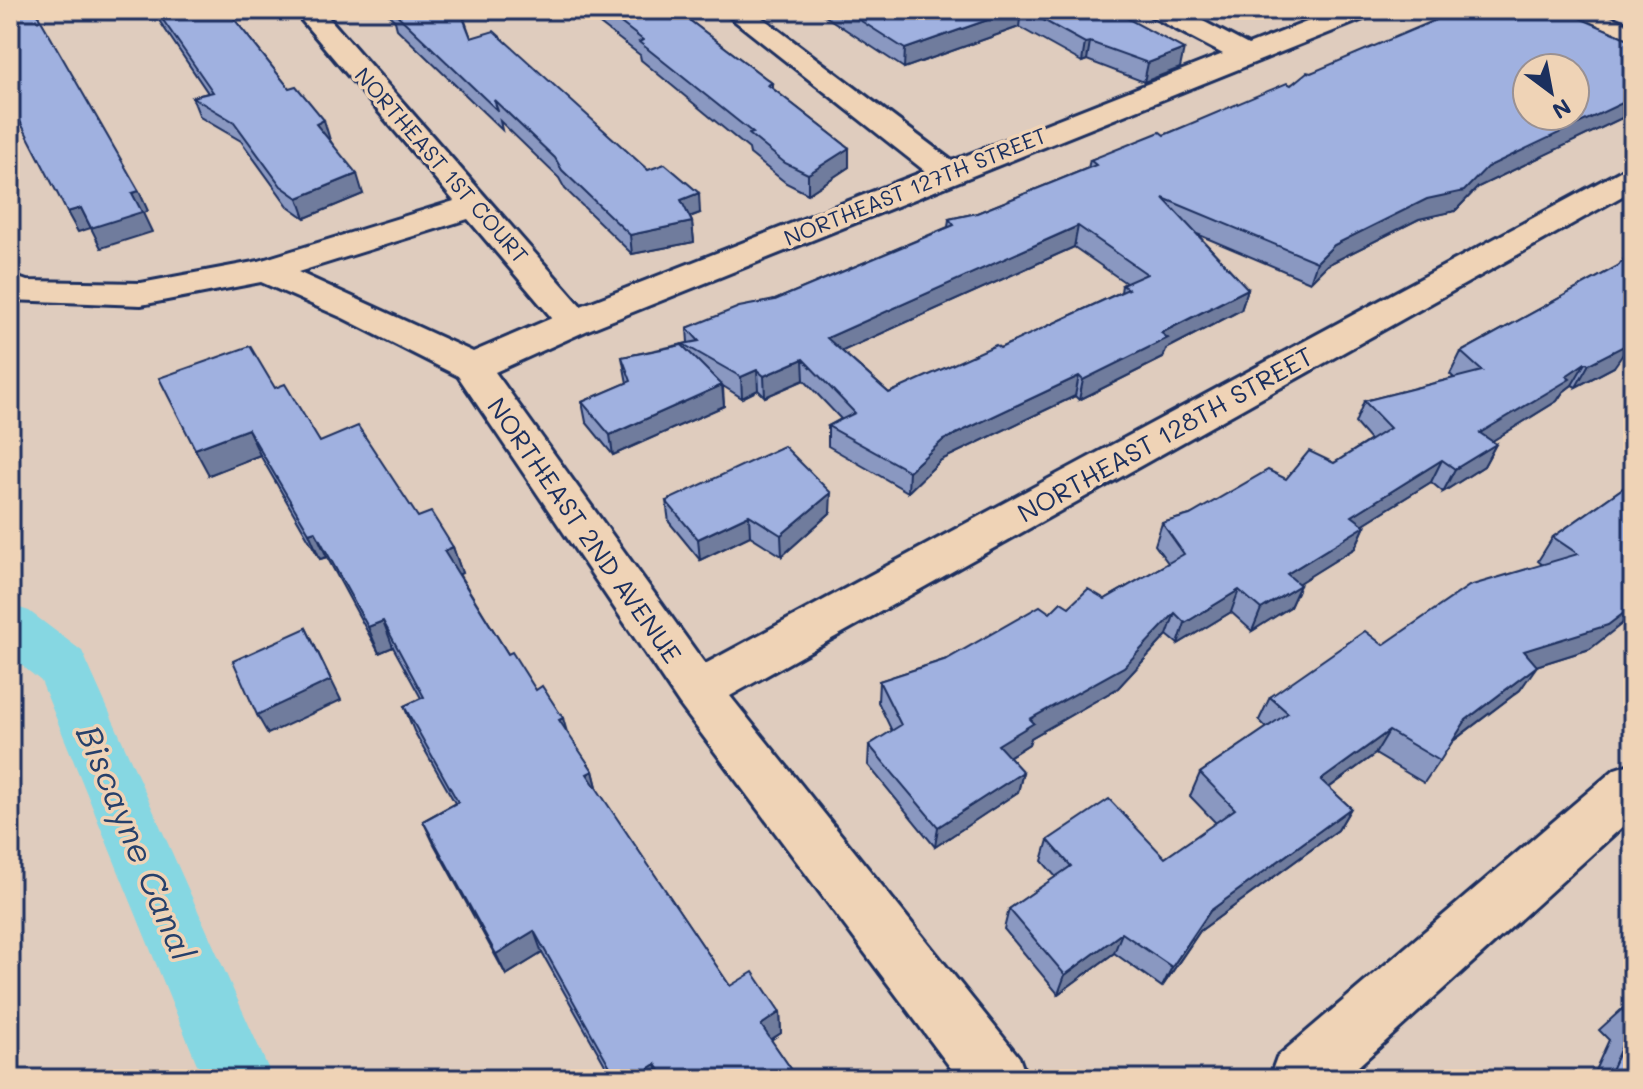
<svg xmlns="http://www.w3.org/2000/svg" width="1643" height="1089" viewBox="0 0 1643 1089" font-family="Mali,sans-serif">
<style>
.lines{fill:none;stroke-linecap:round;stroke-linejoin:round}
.canal{fill:#86d7e2;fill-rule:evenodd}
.minor-casing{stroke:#1b2f5e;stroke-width:6}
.minor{fill:#efd3b6;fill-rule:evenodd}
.wall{fill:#8a98c1;stroke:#1b2f5e;stroke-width:2;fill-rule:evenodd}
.shaded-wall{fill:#707c9d;stroke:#1b2f5e;stroke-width:2}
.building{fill:#a0b1e0;stroke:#1b2f5e;stroke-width:2;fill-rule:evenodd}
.labels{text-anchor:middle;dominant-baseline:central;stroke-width:7;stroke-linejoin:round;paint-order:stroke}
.far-street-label{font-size:22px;fill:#1b2f5e;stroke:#efd3b6}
.street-label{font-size:26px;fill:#1b2f5e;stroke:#efd3b6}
.near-water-label{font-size:34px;font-style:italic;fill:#26406b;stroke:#efd3b6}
</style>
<rect width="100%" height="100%" fill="#dfccbe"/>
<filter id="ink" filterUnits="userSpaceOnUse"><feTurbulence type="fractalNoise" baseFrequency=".0125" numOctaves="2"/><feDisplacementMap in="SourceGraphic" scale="16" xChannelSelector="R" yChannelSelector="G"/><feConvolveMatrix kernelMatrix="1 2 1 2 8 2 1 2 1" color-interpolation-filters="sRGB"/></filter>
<g filter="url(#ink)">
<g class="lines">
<polygon class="canal" points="10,605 29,611 82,651 273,1079 203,1079 41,681 10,656"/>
<g class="minor-casing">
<g id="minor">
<path d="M 293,10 L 322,10 L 581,306 L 925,171 L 721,10 L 752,10 L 952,161 L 1223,54 L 1151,16 L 1147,10 L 1182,10 L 1248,45 L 1337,10 L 1375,10 L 1371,16 L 588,330 L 495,372 L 705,664 L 1622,170 L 1633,167 L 1633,190 L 730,696 L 1019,1057 L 1027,1079 L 959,1079 L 680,705 L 458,376 L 343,318 L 261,282 L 141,305 L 10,300 L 10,275 L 27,281 L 141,283 L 259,261 L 454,201 ZM 468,219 L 552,318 L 473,352 L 298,272 Z"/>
<polygon points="1557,10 1594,10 1633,26 1633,44 1561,16"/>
<polygon points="1633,763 1633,817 1344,1079 1269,1079 1277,1057 1615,769"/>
</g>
</g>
<use href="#minor" class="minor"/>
</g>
<g class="wall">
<polygon points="152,10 227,10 330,140 363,194 305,218 288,206 241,141 200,117 192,97 208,93"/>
<polygon points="384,10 483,10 464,18 471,38 648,170 700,213 690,217 692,222 694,242 632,254 565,189 559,178 500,121 502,130 397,29 395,21"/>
<polygon points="594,10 676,10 772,83 772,88 849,148 849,167 808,194 786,183 750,154 749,149 641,60 640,55 596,21"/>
<polygon points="816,10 1112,10 1180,68 1144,82 1087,60 1082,62 1019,27 904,68"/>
<path d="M 1571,15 L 1633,41 L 1633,109 L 1627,112 L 1624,117 L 1478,187 L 1455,211 L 1419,219 L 1327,265 L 1310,282 L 1197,234 L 1248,289 L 1241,310 L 1166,349 L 1163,358 L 1079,400 L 1075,396 L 941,460 L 908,492 L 828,446 L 828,426 L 841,419 L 804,380 L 765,397 L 758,390 L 742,398 L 723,386 L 724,406 L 613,455 L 586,422 L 582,402 L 627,383 L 622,357 L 688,343 L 687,328 L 775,300 L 948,227 L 949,219 L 977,213 L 1088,168 L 1090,160 L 1164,135 L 1291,85 L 1311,73 ZM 1074,247 L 1126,283 L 1122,285 L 1121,292 L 1000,348 L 889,393 L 842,351 Z"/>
<polygon points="1618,266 1614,367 1576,387 1572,385 1563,392 1557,401 1492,441 1496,444 1484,466 1443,492 1431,482 1363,524 1365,526 1355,548 1298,583 1300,585 1290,607 1252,631 1231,612 1178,644 1167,635 1118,688 1031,738 1029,744 1009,757 1023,772 1018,792 935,847 868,765 869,745 892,731 878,702 879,681 947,659 1050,613 1069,607 1105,599 1168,563 1155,545 1162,523 1190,515 1334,463 1370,440 1355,423 1364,401 1454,378 1450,374 1461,352"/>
<polygon points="275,388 320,442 418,517 453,547 462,573 459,574 508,654 536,690 593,771 598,791 730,986 780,1012 781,1033 771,1040 798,1079 613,1079 542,953 506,975 434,844 423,821 455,803 414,731 404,706 421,698 393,647 379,653 327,557 320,559 260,455 209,475"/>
<polygon points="1633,481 1590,649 1536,666 1520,690 1452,742 1424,783 1375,754 1329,788 1351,808 1338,830 1200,931 1162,987 1114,953 1058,994 1004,929 1009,909 1056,877 1042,861 1048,840 1165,858 1216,823 1190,796 1200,773 1267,728 1259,720 1270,697 1383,645 1543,565 1538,561 1553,537"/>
<polygon points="666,501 830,513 782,556 750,536 700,560 669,522"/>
<polygon points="1633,999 1633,1079 1591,1079 1609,1040 1599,1030"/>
</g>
<g class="shaded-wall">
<polygon points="459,10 483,10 461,19"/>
<polygon points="1016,10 1021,10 1019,27 904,68 905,49"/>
<polygon points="1254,10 1278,10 1253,14"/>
<polygon points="1560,10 1573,10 1568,22"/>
<polygon points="1090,42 1087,60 1082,62 1085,43"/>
<polygon points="1184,49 1180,68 1144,82 1148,63"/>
<polygon points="1633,95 1633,109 1627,112 1624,117 1478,187 1455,211 1419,219 1327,265 1310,282 1317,262 1334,245 1487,167"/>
<polygon points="10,102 19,119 10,121"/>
<polygon points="324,120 330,140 323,143 316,124"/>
<polygon points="849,148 849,167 808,194 808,174"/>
<polygon points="357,174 363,194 305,218 298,198"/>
<polygon points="139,191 148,211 143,213 152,232 101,248 91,228 132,193"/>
<polygon points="699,193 700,213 683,219 681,200"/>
<polygon points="81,208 91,228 78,232 67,212"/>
<polygon points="692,222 694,242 632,254 630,235"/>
<polygon points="1078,226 1074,247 827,358 827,338"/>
<polygon points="1248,289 1241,310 1166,349 1163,358 1079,400 1083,380 1161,333"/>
<polygon points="1633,337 1633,340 1614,367 1576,387 1589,364"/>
<polygon points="803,359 804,380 765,397 764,376"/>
<polygon points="1585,363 1572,385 1563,392 1557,401 1468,456 1480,433"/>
<polygon points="757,370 758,390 742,398 741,377"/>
<polygon points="1079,376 1075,396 941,460 908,492 909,471 943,440"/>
<polygon points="722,385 724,406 613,455 610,435"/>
<polygon points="248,429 260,455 209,475 195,449"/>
<polygon points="1496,444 1484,466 1443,492 1455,469"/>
<polygon points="1442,460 1431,482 1341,538 1352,516"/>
<polygon points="831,493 830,513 782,556 781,535"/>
<polygon points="749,515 750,536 700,560 698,539"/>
<polygon points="1365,526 1355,548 1278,596 1287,574"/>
<polygon points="315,531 327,557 320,559 309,533"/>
<polygon points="453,547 462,573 453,577 444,551"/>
<polygon points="1300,585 1290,607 1252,631 1261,609"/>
<polygon points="1239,590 1231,612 1178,644 1185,623"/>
<polygon points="1633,606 1633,615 1590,649 1507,675 1524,651"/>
<polygon points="1175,613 1167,635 1118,688 1031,738 1029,744 994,766 998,745 1030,719"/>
<polygon points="383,621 393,647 379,653 368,627"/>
<polygon points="306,628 341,700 268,734 257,715"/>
<polygon points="1537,666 1520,690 1450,743 1466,720"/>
<polygon points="563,718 570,743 559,720"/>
<polygon points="1389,731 1375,754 1309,802 1321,780"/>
<polygon points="593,771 599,795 587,774"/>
<polygon points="1023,772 1018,792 935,847 938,827"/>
<polygon points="1351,808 1338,830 1200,931 1162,987 1172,967 1210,911"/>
<polygon points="534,931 542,953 506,975 496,954"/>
<polygon points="1122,933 1114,953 1058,994 1065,975"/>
<polygon points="780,1012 781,1033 762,1045 761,1025"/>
<polygon points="656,1064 660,1079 633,1079"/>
</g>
<g class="building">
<polygon points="10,10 35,10 139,191 132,193 142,212 91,228 81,208 67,212 10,102"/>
<polygon points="156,10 227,10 289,88 296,86 324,120 316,124 357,174 298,198 281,186 234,122 192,97 213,92"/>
<polygon points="392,10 460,10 471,38 494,31 648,170 665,164 699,193 681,200 692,222 630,235 562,170 555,158 494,100 498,111"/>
<polygon points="604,10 676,10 772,83 768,85 849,148 808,174 785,163 749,134 753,133 639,42 643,40"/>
<polygon points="844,10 1016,10 905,49"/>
<polygon points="1025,10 1112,10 1184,49 1148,63 1090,42 1085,43"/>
<path d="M 1459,10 L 1561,10 L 1633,41 L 1633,95 L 1630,96 L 1633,98 L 1487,167 L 1464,191 L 1427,199 L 1334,245 L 1317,262 L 1163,198 L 1248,289 L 1161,333 L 1168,338 L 1083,380 L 1079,376 L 943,440 L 909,471 L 828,426 L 855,413 L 803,359 L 764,376 L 757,370 L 741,377 L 683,344 L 699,341 L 687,328 L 739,307 L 775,300 L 954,225 L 949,219 L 977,213 L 1096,165 L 1090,160 L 1160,132 L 1164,135 L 1287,83 L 1291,85 L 1307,72 L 1311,73 ZM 1527,68 L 1575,68 L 1575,116 L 1527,116 ZM 1078,226 L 1147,274 L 1122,285 L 1128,289 L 1000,348 L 996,345 L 889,393 L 827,338 Z"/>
<polygon points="1633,248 1633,337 1628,344 1589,364 1585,363 1566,376 1570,379 1480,433 1496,444 1455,469 1442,460 1352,516 1365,526 1287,574 1300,585 1261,609 1239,590 1185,623 1175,613 1124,667 1030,719 1034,723 998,745 1023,772 938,827 869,745 901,725 879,681 947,659 1040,606 1050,613 1061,602 1069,607 1088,589 1105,599 1184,554 1162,523 1190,515 1268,470 1286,479 1309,451 1334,463 1390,428 1364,401 1482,371 1461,352 1618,266"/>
<polygon points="682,345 722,385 610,435 582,402 631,381 622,357"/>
<polygon points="250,346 275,388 285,384 320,442 358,426 418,517 431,512 453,547 444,551 508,654 512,652 536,690 542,686 563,718 559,720 593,771 587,774 730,986 753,972 780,1012 761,1025 798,1079 665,1079 656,1064 633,1079 617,1079 534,931 496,954 423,821 458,802 404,706 424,697 383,621 368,627 315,531 309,533 248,429 195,449 159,378"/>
<polygon points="784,446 831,493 781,535 749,515 698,539 666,501"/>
<polygon points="1633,481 1633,606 1608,625 1524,651 1537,666 1466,720 1440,761 1389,731 1321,780 1351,808 1210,911 1172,967 1122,933 1065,975 1009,909 1071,866 1048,840 1109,799 1165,858 1235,809 1200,773 1288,713 1270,697 1365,631 1383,645 1469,586 1578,554 1553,537"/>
<polygon points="306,628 331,680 257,715 233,661"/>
<polygon points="1633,1001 1633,1020 1623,1011"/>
<polygon points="1633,1021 1633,1079 1607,1079"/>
</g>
</g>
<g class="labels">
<g class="far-street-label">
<text transform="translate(442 165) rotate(49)">NORTHEAST 1ST COURT</text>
<text transform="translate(915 186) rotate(-22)">NORTHEAST 127TH STREET</text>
</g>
<g class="street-label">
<text transform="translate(1165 434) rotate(-29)">NORTHEAST 128TH STREET</text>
<text transform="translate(585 530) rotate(55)">NORTHEAST 2ND AVENUE</text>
</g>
<g class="near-water-label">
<text transform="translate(137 842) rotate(67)">Biscayne Canal</text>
</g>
</g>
<rect width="1643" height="1089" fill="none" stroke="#efd3b6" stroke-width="40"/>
<rect x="20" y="20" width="1603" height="1049" fill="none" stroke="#1b2f5e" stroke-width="3" filter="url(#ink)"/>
<g transform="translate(1551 92) rotate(148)"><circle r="38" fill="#efd3b6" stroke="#9a9193" stroke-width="2"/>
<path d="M0-6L14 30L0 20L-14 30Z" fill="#1b2f5e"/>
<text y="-12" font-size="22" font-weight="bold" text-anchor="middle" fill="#1b2f5e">N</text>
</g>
</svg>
